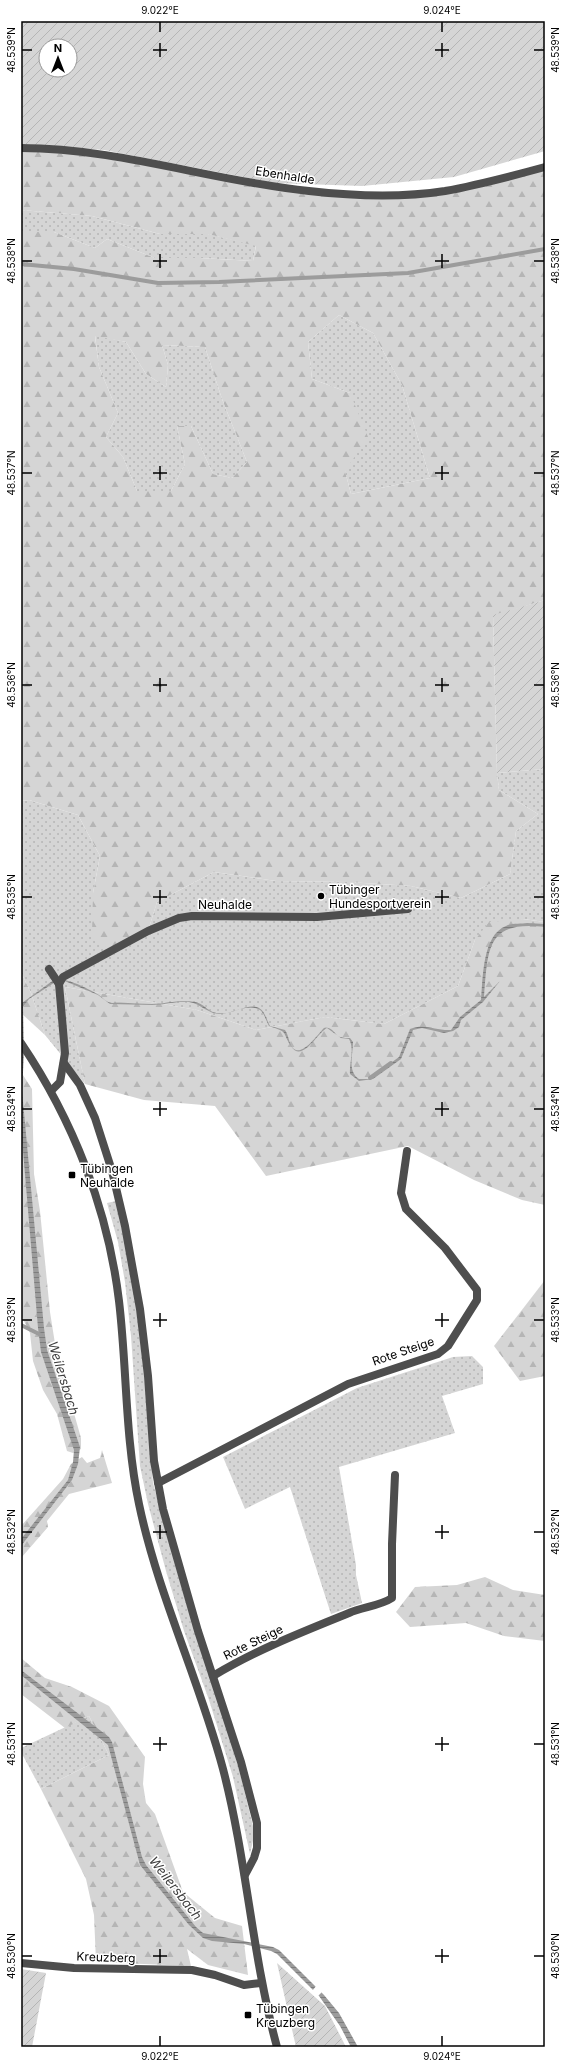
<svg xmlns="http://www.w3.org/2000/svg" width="566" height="2068" viewBox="0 0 566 2068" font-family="Inter,sans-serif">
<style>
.grass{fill:url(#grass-dots)}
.forest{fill:url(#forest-firs);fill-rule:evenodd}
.garden{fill:url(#garden-furrows);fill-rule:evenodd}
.water{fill:url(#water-rules)}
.pier{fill:#fff}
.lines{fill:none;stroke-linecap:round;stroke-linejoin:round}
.stream{stroke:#9c9c9c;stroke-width:4}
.minor{stroke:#4e4e4e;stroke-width:8}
.tertiary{stroke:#4e4e4e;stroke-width:8}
.ticks{fill:none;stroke:#000;stroke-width:1.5}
.poi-dot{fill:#000;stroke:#fff;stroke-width:1.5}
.labels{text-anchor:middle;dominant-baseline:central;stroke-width:3;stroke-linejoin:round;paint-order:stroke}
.street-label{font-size:12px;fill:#000;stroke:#fff}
.poi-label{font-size:12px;fill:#000;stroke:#fff;text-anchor:start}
.water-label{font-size:13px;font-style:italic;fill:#3d3d3d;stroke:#fff}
.neatline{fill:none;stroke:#000;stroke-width:1.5}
.ticks-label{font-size:10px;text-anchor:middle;fill:#000}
</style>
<defs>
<pattern id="grass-dots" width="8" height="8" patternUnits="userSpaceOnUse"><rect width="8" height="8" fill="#d5d5d5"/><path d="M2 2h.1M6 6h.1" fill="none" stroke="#b5b5b5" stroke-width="1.8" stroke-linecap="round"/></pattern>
<pattern id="forest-firs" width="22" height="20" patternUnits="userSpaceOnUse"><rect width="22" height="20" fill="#d5d5d5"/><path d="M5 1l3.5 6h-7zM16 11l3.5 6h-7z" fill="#b5b5b5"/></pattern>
<pattern id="garden-furrows" width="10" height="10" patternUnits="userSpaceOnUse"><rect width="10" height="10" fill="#d5d5d5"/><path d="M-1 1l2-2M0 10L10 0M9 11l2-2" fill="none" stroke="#b5b5b5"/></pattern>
<pattern id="water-rules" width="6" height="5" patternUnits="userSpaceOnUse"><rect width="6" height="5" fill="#9c9c9c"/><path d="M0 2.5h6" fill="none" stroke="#7d7d7d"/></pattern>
</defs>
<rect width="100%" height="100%" fill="#fff"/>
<g class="grass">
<polygon points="21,210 92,216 160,234 208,234 256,245 253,261 200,258 155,258 107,239 95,248 54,232 21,232"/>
<polygon points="339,315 373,333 402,385 430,478 351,494 345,471 350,393 312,379 308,342"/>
<polygon points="95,335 126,342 146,374 166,387 168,365 162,345 205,347 222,399 247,462 232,478 213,474 191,426 177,426 185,464 171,491 137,491 123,457 106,437 118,413 99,367"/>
<polygon points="545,769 545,922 523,919 475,940 458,986 384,1024 325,1017 256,1030 197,1010 65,987 85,1084 45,1035 31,993 21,972 21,801 29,800 78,815 100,856 93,893 148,931 157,902 214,872 276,881 348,882 411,886 461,898 510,874 516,831 538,814 499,790 497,773"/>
<polygon points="116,1201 134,1287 145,1383 153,1483 187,1606 229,1734 242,1781 253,1826 254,1836 250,1854 233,1777 209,1700 184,1631 166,1571 148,1504 140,1466 131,1336 125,1282 118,1242 107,1203"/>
<polygon points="472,1356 483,1367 483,1384 442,1396 455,1433 339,1467 356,1565 356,1575 362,1603 331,1614 290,1487 245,1509 223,1457 357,1388 453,1357"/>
<polygon points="89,1716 109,1755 41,1789 21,1752 21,1748"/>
</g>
<g class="forest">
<path d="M 21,148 L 49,149 L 307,191 L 421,194 L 545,167 L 545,600 L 493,616 L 497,773 L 499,790 L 538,814 L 516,831 L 510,874 L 461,898 L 411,886 L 348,882 L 276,881 L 214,872 L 157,902 L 148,931 L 110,951 L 92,935 L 93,893 L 100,856 L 78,815 L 29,800 L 21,801 L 21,232 L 54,232 L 95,248 L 107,239 L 155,258 L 200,258 L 253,261 L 256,246 L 208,234 L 160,234 L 92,216 L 21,210 ZM 339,315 L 373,333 L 402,385 L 430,478 L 351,494 L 345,471 L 368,437 L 350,393 L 312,379 L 308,342 ZM 95,336 L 126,342 L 146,374 L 166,387 L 168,365 L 162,345 L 205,347 L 222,399 L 247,462 L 232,478 L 213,474 L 191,426 L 177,426 L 185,464 L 171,491 L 137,491 L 123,457 L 106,437 L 118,413 L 99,367 Z"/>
<polygon points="523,919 545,922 545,1205 522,1200 474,1180 408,1146 266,1176 215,1106 144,1100 85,1084 65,987 197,1010 256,1030 325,1017 384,1024 458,986 475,940 489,922"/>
<polygon points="21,972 31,993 45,1035 21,1013"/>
<polygon points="21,1072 32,1089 34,1174 40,1211 50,1312 56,1350 81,1438 81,1449 73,1453 67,1451 57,1414 43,1390 33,1361 30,1333 22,1317"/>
<polygon points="545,1280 545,1376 520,1381 494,1346"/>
<polygon points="102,1450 112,1483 69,1494 47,1521 48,1527 21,1558 21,1526 63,1479 71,1464 82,1457 87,1463 100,1458"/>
<polygon points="485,1577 513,1590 545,1595 545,1641 504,1636 466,1623 410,1627 396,1612 415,1587 457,1585"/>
<polygon points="21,1658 45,1678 72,1687 109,1706 145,1757 143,1784 146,1803 155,1814 183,1892 215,1918 242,1926 248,1975 208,1965 187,1949 191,1966 96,1962 94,1915 86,1879 41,1789 109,1755 89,1716 65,1728 21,1694"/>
</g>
<g class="garden">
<path d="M 21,21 L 545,21 L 545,151 L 454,177 L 362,186 L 274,183 L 104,150 L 21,144 ZM 46,46 L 70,46 L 70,70 L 46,70 Z"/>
<polygon points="545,600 545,769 497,773 493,615"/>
<polygon points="277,1963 325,2006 346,2047 296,2047"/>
<polygon points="21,1969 46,1973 32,2047 21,2047"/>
</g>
<g class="water">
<path d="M 527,923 L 545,924 L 545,927 C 486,920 488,949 484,997 L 500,981 L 483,1002 L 461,1020 L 459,1027 L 453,1031 L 444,1033 L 422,1028 L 413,1030 L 401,1059 L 373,1079 L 359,1081 L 350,1074 C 349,1063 355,1050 349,1039 L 341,1038 L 327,1028 C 318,1032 302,1064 291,1046 C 281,1031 290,1033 269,1026 C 266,1021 264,1011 258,1009 C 247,1004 231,1014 219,1014 C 207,1013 201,1004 189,1002 C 176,1001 165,1005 152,1005 C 138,1005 124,1004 110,1004 L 98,995 L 60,979 L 29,999 L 23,1007 L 24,1053 L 22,1091 L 44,1328 L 47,1350 L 80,1447 L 78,1464 L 72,1480 L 21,1546 L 21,1539 L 68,1480 L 73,1462 L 74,1450 L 41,1352 L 38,1328 L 21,1127 L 21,994 L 22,1003 L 55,979 C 65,977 91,990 99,995 C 104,999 106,1002 112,1003 C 126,1002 139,1004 152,1004 C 167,1004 179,999 195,1002 C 208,1005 207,1015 226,1013 C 237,1012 249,1003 259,1008 C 265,1011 267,1021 270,1026 L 285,1030 C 289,1035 289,1046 294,1049 C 303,1056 318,1034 324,1028 C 332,1026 333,1033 340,1037 C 343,1038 347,1038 350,1038 L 353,1042 C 353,1055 347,1071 359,1079 L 369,1079 L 399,1057 L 410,1029 C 425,1023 436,1031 451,1030 L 460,1017 L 481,1000 C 483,979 482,935 506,926 C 512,923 521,924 527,923 Z"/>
<polygon points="21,1670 109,1737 112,1742 142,1857 146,1865 196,1927 203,1933 273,1947 279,1950 324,1995 339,2013 358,2047 351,2047 340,2026 319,1996 277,1954 271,1951 244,1944 212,1941 203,1938 189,1925 140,1865 108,1745 21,1675"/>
</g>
<polygon class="pier" points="317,1985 323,1991 317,1997 312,1991"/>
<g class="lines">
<g class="stream">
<polyline points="21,264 74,269 158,283 219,282 408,273 545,249"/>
<polyline points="370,1078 391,1063"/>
<polyline points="21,1325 41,1335"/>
</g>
<g class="minor">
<polyline points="49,969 59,984 65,1053 60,1082 51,1091"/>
<polyline points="59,984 63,977 148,931 179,918 192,916 317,917 408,909"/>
<polyline points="64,1063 80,1085 95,1118 112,1171 125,1226 140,1309 148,1376 154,1461 163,1509 198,1631 241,1762 257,1823 257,1848 254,1858 245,1875"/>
<polyline points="158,1483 348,1384 438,1354 448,1346 477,1300 477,1290 445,1248 406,1209 401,1193 407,1151"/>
<path d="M 213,1676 C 256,1650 302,1632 349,1613 C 362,1607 380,1606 392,1598 L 392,1544 L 395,1475"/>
<polyline points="21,1963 74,1968 192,1970 215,1975 244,1985 261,1983"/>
</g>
<g class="tertiary">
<path d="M 21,148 C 118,148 212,181 309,191 C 353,196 400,198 445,191 C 478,185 512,176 545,167"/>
<path d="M 21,1043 C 73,1120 108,1209 119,1301 C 127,1368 125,1438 139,1504 C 158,1595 199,1679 223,1769 C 247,1861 252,1956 277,2047"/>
</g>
</g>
<path class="ticks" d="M 160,22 L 160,32M 442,22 L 442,32M 160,43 L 160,57M 442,43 L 442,57M 22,50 L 32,50M 153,50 L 167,50M 435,50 L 449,50M 534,50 L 544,50M 160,254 L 160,268M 442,254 L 442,268M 22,261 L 32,261M 153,261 L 167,261M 435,261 L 449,261M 534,261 L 544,261M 160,466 L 160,480M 442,466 L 442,480M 22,473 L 32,473M 153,473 L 167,473M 435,473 L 449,473M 534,473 L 544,473M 160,678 L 160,692M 442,678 L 442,692M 22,685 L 32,685M 153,685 L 167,685M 435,685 L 449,685M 534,685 L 544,685M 160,890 L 160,904M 442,890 L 442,904M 22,897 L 32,897M 153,897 L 167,897M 435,897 L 449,897M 534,897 L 544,897M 160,1102 L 160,1116M 442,1102 L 442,1116M 22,1109 L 32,1109M 153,1109 L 167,1109M 435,1109 L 449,1109M 534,1109 L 544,1109M 160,1313 L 160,1327M 442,1313 L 442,1327M 22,1320 L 32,1320M 153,1320 L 167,1320M 435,1320 L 449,1320M 534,1320 L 544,1320M 160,1525 L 160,1539M 442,1525 L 442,1539M 22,1532 L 32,1532M 153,1532 L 167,1532M 435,1532 L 449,1532M 534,1532 L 544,1532M 160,1737 L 160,1751M 442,1737 L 442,1751M 22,1744 L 32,1744M 153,1744 L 167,1744M 435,1744 L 449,1744M 534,1744 L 544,1744M 160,1949 L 160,1963M 442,1949 L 442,1963M 22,1956 L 32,1956M 153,1956 L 167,1956M 435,1956 L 449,1956M 534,1956 L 544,1956M 160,2036 L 160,2046M 442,2036 L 442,2046"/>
<g class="poi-dot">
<circle cx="321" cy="896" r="4"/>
<rect x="68" y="1171" width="8" height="8" rx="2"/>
<rect x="244" y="2011" width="8" height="8" rx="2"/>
</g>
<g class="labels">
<g class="street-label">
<text transform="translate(285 175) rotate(9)">Ebenhalde</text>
<text x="225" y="904">Neuhalde</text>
<text transform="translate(403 1351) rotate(-19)">Rote Steige</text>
<text transform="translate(253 1642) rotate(-26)">Rote Steige</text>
<text transform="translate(106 1957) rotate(2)">Kreuzberg</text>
</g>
<g class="poi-label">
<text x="329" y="889">Tübinger<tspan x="329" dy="14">Hundesportverein</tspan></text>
<text x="80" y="1168">Tübingen<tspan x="80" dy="14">Neuhalde</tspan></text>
<text x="256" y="2008">Tübingen<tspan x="256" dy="14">Kreuzberg</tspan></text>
</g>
<g class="water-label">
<text transform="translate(64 1378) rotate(73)">Weilersbach</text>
<text transform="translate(176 1888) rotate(52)">Weilersbach</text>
</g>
</g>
<rect width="566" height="2068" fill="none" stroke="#ffffff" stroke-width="44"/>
<g transform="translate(58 58)"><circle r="19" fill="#ffffff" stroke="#999999"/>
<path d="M0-3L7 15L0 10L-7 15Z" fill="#000000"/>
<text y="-6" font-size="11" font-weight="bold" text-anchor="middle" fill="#000000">N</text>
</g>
<rect x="22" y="22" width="522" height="2024" class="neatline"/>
<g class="ticks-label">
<text x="160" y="14">9.022°E</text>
<text x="442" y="14">9.024°E</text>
<text transform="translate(11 50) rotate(-90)" y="4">48.539°N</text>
<text transform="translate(555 50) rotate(-90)" y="4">48.539°N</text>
<text transform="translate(11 261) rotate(-90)" y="4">48.538°N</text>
<text transform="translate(555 261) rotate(-90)" y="4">48.538°N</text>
<text transform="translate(11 473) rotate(-90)" y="4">48.537°N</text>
<text transform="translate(555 473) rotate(-90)" y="4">48.537°N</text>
<text transform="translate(11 685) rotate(-90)" y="4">48.536°N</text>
<text transform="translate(555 685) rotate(-90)" y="4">48.536°N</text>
<text transform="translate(11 897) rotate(-90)" y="4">48.535°N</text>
<text transform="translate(555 897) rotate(-90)" y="4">48.535°N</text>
<text transform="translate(11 1109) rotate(-90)" y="4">48.534°N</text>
<text transform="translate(555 1109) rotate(-90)" y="4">48.534°N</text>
<text transform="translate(11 1320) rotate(-90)" y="4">48.533°N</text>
<text transform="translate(555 1320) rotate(-90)" y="4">48.533°N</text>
<text transform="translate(11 1532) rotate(-90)" y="4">48.532°N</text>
<text transform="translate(555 1532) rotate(-90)" y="4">48.532°N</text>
<text transform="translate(11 1744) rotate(-90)" y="4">48.531°N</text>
<text transform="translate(555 1744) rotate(-90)" y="4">48.531°N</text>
<text transform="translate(11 1956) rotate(-90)" y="4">48.530°N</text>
<text transform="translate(555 1956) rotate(-90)" y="4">48.530°N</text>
<text x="160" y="2060">9.022°E</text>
<text x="442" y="2060">9.024°E</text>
</g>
</svg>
